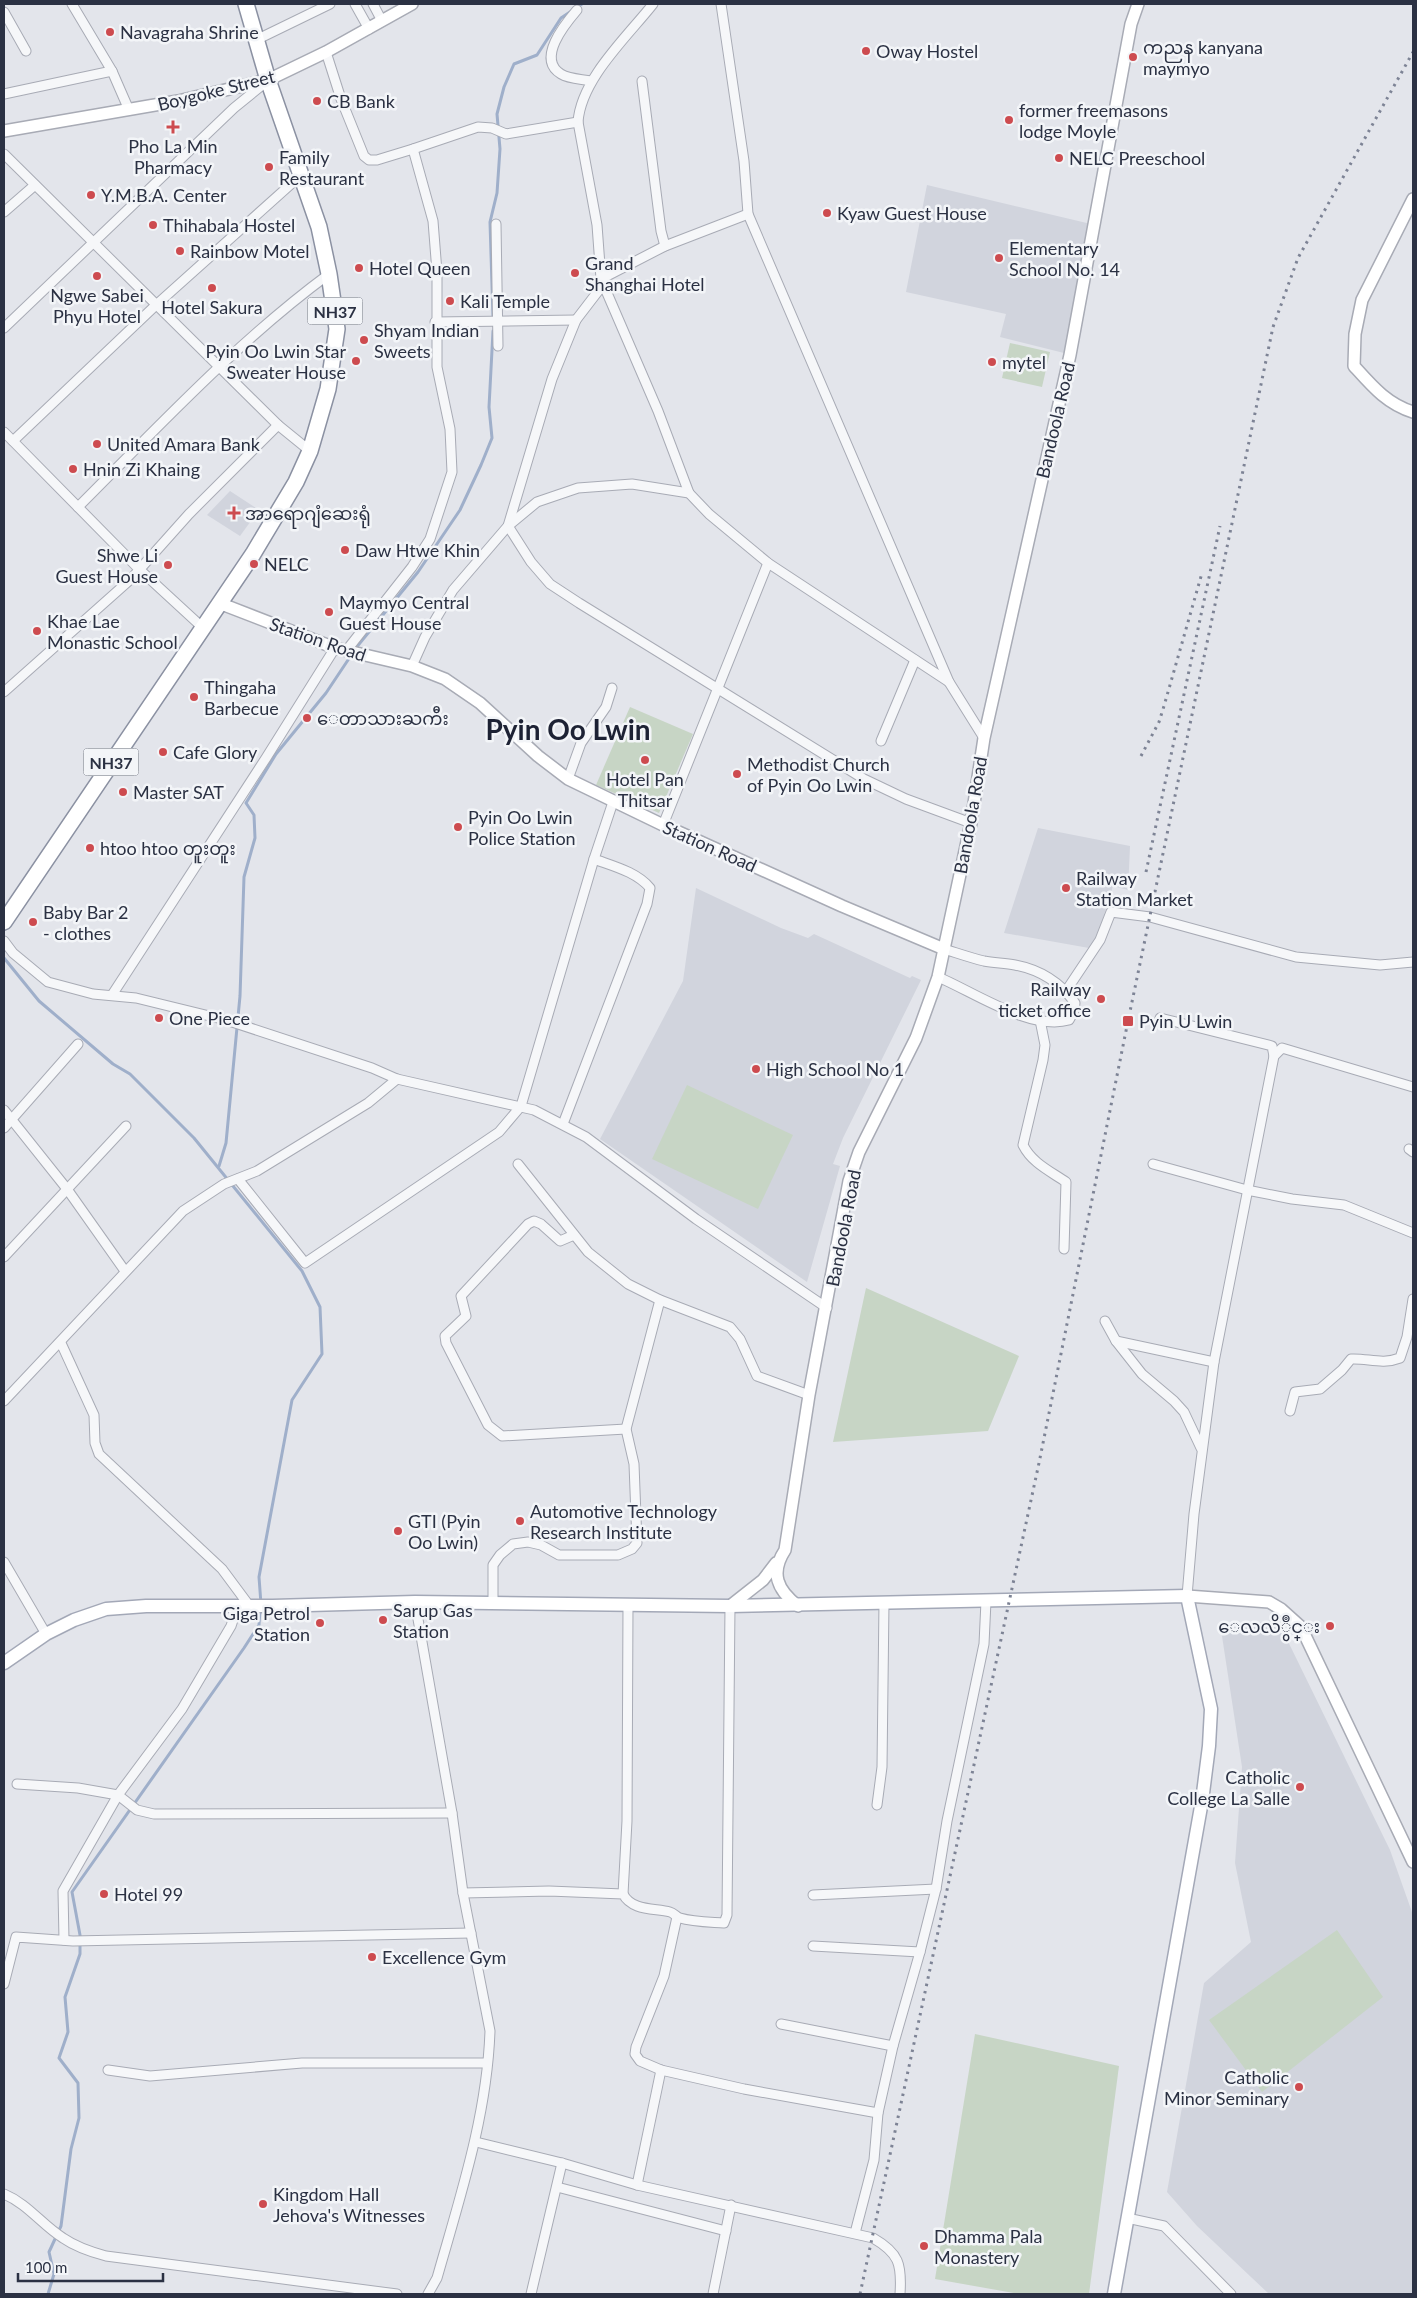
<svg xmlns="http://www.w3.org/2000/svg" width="1417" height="2298" viewBox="0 0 1417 2298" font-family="Lato,'Noto Sans Myanmar',sans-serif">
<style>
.built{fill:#d1d4dd}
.green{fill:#c7d5c5}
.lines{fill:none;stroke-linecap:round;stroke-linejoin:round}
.stream{stroke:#9fafca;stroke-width:3}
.street-casing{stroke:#a8abb5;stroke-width:11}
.secondary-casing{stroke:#a8abb5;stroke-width:14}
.primary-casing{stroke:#a3a8b7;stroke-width:15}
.highway-casing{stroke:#8b91a2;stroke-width:18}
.street{stroke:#f6f7f9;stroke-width:9}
.secondary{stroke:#fff;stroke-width:11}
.primary{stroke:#fff;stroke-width:12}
.highway{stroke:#fff;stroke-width:15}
.rail{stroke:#7d8395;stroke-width:3;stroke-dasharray:2.5 5;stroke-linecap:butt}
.poi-dot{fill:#cd4b4f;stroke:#f3f5f8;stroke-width:2}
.labels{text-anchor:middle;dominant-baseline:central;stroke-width:5;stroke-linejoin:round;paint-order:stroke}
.shield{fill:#f3f5f8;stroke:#676c79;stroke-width:1}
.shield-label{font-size:16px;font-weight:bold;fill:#2b3143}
.poi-label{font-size:18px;fill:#2b3143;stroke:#f3f5f8;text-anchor:start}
.street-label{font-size:18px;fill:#2b3143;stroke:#f3f5f8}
.town-label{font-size:28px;font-weight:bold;fill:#1d2234;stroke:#f3f5f8}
</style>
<rect width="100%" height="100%" fill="#e3e5eb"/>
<g class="built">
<polygon points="927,185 1091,224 1068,354 1000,337 1006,314 906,292"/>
<polygon points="230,491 259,510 240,536 207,515"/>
<polygon points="1038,828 1130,846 1128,890 1113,886 1095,944 1089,948 1004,933"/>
<polygon points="696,888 781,928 808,938 814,934 910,978 912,976 921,980 843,1138 833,1164 840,1166 807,1282 600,1139 683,981"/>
<polygon points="1277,1619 1390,1850 1413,1915 1413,2294 1269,2294 1197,2226 1167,2192 1204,1983 1251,1942 1235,1863 1242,1767 1220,1623 1249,1625"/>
</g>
<g class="green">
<polygon points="1010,343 1050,352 1042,387 1002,378"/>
<polygon points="630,707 693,734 659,813 596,785"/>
<polygon points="687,1085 793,1135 758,1209 652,1159"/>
<polygon points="866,1288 1019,1356 988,1431 833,1442"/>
<polygon points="1337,1930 1383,1997 1262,2092 1209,2020"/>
<polygon points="975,2034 1119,2066 1089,2294 1019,2294 935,2279"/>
</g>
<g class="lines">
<g class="stream">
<polyline points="493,317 490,222 497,193 500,149 497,114 504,87 514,64 537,55 561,18 582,4"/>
<polyline points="355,649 418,572 460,510 481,465 492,438 489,407 493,331"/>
<polyline points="4,958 39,1001 113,1064 130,1074 194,1138 302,1271 320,1307 322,1354 292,1400 259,1577 261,1604"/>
<polyline points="219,1166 226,1143 240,996 244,877 255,838 254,815 246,803 276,754 326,693 352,654"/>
<polyline points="48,2294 54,2274 49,2252 61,2226 71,2149 79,2118 78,2083 59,2058 68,2032 65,1997 80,1954 80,1935 72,1892 244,1648 259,1625 260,1610"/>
</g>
<g class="street-casing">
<g id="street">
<polyline points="72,4 112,71 129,110"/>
<polyline points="355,4 369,29"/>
<polyline points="373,4 382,21"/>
<path d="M 653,4 C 627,37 581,79 578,122 L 597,225 L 601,279 L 658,411 L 689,493 L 709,514 L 768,563 L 949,682"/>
<polyline points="721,4 744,161 748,214 949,682 984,738"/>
<path d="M 577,10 C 565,24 536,59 561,74 C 569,79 581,79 591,81"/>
<polyline points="4,12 26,51"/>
<polyline points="256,40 330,4"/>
<polyline points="326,52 341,99 364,156 369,160 377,160 413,149 478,127 492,128 506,134 578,122"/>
<polyline points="642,81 661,231 665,246"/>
<polyline points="4,94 112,71"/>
<polyline points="4,154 278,425 310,451"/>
<polyline points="4,212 35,185"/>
<polyline points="748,214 665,246 601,279 599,290 576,320 552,379 508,526 531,562 550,584 579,603 864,779 906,799 971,823"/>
<polyline points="496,224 498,346"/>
<polyline points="435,322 576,320"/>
<polyline points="4,328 234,108 266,82"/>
<polyline points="4,432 139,569 202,627"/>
<polyline points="13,441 156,305 300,176"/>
<path d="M 78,507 C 159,426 237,342 329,274"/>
<polyline points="346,651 412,567 430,539 452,472 450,429 437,367 437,272 433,221 413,149"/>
<polyline points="412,666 425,637 453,590 508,526 537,502 578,488 632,484 689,493"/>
<polyline points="4,692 131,579 189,514 278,425"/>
<polyline points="881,741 915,660"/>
<polyline points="568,779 581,743 606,707 612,688"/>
<polyline points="663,825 768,563"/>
<polyline points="4,941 13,953 48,982 93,994 136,998 226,1020 372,1068 397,1079 534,1110 586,1137 696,1219 827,1308"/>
<path d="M 938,977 C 974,992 1030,1031 1069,1020 L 1074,1011 L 1075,1003 C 1060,982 1041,970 1015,965 C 1005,963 994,963 984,961 C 971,958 957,953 944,949"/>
<polyline points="1066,991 1100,940 1111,912 1150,917 1296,957 1380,965 1413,962"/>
<polyline points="112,995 266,758 335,648"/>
<polyline points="1160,1018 1272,1046 1274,1056"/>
<path d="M 1040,1020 L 1045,1045 L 1043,1060 L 1023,1145 C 1032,1163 1050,1171 1066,1182 L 1064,1249"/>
<polyline points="4,1110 67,1189 125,1271"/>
<path d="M 563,1124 L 647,904 L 650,888 C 637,872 613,866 594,859"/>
<polyline points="4,1128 78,1044"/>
<polyline points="1409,1149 1413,1152"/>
<polyline points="518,1164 588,1252 628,1284 660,1300 730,1327 740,1339 757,1376 809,1395"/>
<polyline points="1153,1164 1247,1190 1292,1199 1344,1205 1413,1233"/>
<polyline points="238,1179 305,1263 499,1132 521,1106 594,859 613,802"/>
<polyline points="574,1235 560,1241 541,1224 534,1221 528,1224 461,1296 466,1316 445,1336 446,1343 488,1425 502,1436 626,1429"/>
<polyline points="4,1257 126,1126"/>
<polyline points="1105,1321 1116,1341 1142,1374 1174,1401 1184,1412 1201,1448"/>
<polyline points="1116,1341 1214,1362"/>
<polyline points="61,1343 94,1415 95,1443 99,1454 222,1569 248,1604"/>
<polyline points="4,1401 183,1211 224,1184 257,1171 368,1103 397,1079"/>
<path d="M 1290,1411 L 1295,1392 L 1320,1389 L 1342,1370 L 1351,1359 C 1368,1358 1382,1365 1400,1358 L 1407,1337 L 1413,1299"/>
<polyline points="4,1562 46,1634"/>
<polyline points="1187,1596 1194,1514 1214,1362 1274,1056 1282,1048 1413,1087"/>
<path d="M 415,1602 L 452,1813 L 463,1893 L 490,2031 C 487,2116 460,2197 437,2278 L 428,2294"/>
<polyline points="493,1603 493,1565 500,1555 513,1544 528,1542 541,1545 559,1555 618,1555 632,1549 637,1543 634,1464 626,1429 660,1300"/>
<polyline points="238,1605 231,1626 182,1709 118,1795 137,1810 154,1814 452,1813"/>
<polyline points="17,1784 78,1788 118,1795 63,1891 64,1940"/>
<polyline points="877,1805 882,1767 884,1602"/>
<path d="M 463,1893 L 549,1891 L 623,1894 C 632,1911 654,1908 670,1912 C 674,1913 676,1917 680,1918 C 693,1922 710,1922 724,1923 L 727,1915 L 730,1606"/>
<polyline points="623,1894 627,1821 628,1606"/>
<polyline points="813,1895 936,1889"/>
<polyline points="677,1917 664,1976 636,2047 635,2054 640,2061 661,2070 744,2089 878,2113"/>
<polyline points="813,1946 920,1952"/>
<polyline points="4,1984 16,1937 73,1941 471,1933"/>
<polyline points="781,2024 893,2046"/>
<polyline points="108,2070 150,2076 302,2063 487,2063"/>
<path d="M 476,2142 L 562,2163 L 637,2185 L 873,2238 C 899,2253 902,2264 900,2294"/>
<polyline points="637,2185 661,2070"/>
<polyline points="557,2187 726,2231"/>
<path d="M 4,2194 C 28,2204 42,2225 63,2238 C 76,2247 91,2252 106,2256 L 397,2294"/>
<polyline points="1127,2218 1164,2226 1231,2294"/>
<polyline points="855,2233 874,2160 878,2113 893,2046 920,1952 936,1889 947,1821 984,1644 986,1601"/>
<polyline points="531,2294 562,2163"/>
<polyline points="713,2294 731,2205"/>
</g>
</g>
<g class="secondary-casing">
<g id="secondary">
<polyline points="4,131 178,101 268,80 326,52 412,4"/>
<path d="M 1413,199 L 1362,300 L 1355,334 L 1354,366 C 1372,386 1387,404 1413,412"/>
<polyline points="219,603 335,648 412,666 445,679 480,703 538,756 568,779 663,825 842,906 944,949"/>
<polyline points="1187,1596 1269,1602 1281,1609 1301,1627 1413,1862"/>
<polyline points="730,1606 763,1580 776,1563"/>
<path d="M 798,1606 C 777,1590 770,1573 785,1550 L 809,1395 L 849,1181 L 859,1152 L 916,1038 L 938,977 L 971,823 L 984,738 L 1070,355 L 1131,24 L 1138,4"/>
</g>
</g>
<g class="primary-casing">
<polyline id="primary" points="4,1663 46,1634 74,1620 106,1609 146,1606 273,1606 415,1602 730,1606 1187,1596 1211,1709 1209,1746 1202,1801 1114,2294"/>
</g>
<g class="highway-casing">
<polyline id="highway" points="4,922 253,554 296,482 310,451 328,389 337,329 329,274 319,227 268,80 246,4"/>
</g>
<use href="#street" class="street"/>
<use href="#secondary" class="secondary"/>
<use href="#primary" class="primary"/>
<use href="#highway" class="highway"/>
<g class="rail">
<polyline points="1141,756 1159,722 1164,706 1202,573"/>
<polyline points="1146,872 1220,526"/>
<polyline points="860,2294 1039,1463 1128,1021 1273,327 1298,258 1413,52"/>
</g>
</g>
<g class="poi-dot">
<circle cx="110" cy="32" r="5"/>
<circle cx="866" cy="51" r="5"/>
<circle cx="1133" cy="57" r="5"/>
<circle cx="317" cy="101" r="5"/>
<circle cx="1009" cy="120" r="5"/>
<path d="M170.5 119.5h5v5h5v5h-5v5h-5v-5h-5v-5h5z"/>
<circle cx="1059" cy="158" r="5"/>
<circle cx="269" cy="167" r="5"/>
<circle cx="91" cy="195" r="5"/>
<circle cx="827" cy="213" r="5"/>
<circle cx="153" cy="225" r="5"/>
<circle cx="180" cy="251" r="5"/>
<circle cx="999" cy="258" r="5"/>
<circle cx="359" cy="268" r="5"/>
<circle cx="575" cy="273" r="5"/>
<circle cx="97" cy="276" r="5"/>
<circle cx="212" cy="288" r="5"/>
<circle cx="450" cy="301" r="5"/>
<circle cx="364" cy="340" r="5"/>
<circle cx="356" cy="361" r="5"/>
<circle cx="992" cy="362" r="5"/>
<circle cx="97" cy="444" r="5"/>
<circle cx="73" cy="469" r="5"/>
<path d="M231.5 505.5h5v5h5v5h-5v5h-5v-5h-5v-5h5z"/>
<circle cx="345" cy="550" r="5"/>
<circle cx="254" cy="564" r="5"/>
<circle cx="168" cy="565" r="5"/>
<circle cx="329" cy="612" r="5"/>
<circle cx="37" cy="631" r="5"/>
<circle cx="194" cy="697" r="5"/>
<circle cx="307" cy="718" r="5"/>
<circle cx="163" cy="752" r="5"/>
<circle cx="645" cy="760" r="5"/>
<circle cx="737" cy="774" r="5"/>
<circle cx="123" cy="792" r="5"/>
<circle cx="458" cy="827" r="5"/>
<circle cx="90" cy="848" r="5"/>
<circle cx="1066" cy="888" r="5"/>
<circle cx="33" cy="922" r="5"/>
<circle cx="1101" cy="999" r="5"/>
<circle cx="159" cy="1018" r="5"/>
<rect x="1122" y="1015" width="12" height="12" rx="2.5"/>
<circle cx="756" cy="1069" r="5"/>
<circle cx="520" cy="1521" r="5"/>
<circle cx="398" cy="1531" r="5"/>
<circle cx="383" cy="1620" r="5"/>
<circle cx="320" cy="1623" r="5"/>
<circle cx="1330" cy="1626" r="5"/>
<circle cx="1300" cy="1787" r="5"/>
<circle cx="104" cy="1894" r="5"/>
<circle cx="372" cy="1957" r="5"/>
<circle cx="1299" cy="2087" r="5"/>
<circle cx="263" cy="2204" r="5"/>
<circle cx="924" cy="2246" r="5"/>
</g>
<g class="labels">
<g class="shield">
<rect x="307.5" y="297.5" width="55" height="27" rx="4"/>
<rect x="83.5" y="748.5" width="55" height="27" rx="4"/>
</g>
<g class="shield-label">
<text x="335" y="311">NH37</text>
<text x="111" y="762">NH37</text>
</g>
<g class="poi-label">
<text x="120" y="32">Navagraha Shrine</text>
<text x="1143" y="47">ကညန kanyana<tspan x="1143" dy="21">maymyo</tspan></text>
<text x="876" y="51">Oway Hostel</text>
<text x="327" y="101">CB Bank</text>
<text x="1019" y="110">former freemasons<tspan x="1019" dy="21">lodge Moyle</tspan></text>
<text x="173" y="146" text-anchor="middle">Pho La Min<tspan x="173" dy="21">Pharmacy</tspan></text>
<text x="279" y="157">Family<tspan x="279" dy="21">Restaurant</tspan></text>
<text x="1069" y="158">NELC Preeschool</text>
<text x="101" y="195">Y.M.B.A. Center</text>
<text x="837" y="213">Kyaw Guest House</text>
<text x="163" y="225">Thihabala Hostel</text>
<text x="1009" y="248">Elementary<tspan x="1009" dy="21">School No. 14</tspan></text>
<text x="190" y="251">Rainbow Motel</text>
<text x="585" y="263">Grand<tspan x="585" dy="21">Shanghai Hotel</tspan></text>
<text x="369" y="268">Hotel Queen</text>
<text x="97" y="295" text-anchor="middle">Ngwe Sabei<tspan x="97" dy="21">Phyu Hotel</tspan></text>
<text x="460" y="301">Kali Temple</text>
<text x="212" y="307" text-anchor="middle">Hotel Sakura</text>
<text x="374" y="330">Shyam Indian<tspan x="374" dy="21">Sweets</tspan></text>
<text x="346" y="351" text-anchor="end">Pyin Oo Lwin Star<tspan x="346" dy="21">Sweater House</tspan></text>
<text x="1002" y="362">mytel</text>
<text x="107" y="444">United Amara Bank</text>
<text x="83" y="469">Hnin Zi Khaing</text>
<text x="245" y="513">အာရောဂျံဆေးရုံ</text>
<text x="355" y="550">Daw Htwe Khin</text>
<text x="158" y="555" text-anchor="end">Shwe Li<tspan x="158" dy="21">Guest House</tspan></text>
<text x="264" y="564">NELC</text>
<text x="339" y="602">Maymyo Central<tspan x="339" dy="21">Guest House</tspan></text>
<text x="47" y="621">Khae Lae<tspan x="47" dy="21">Monastic School</tspan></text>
<text x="204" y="687">Thingaha<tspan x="204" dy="21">Barbecue</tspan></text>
<text x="317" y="718">ေတာသားႀကီး</text>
<text x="173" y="752">Cafe Glory</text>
<text x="747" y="764">Methodist Church<tspan x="747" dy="21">of Pyin Oo Lwin</tspan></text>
<text x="645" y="779" text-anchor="middle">Hotel Pan<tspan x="645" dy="21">Thitsar</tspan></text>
<text x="133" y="792">Master SAT</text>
<text x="468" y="817">Pyin Oo Lwin<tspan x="468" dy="21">Police Station</tspan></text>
<text x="100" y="848">htoo htoo တူးတူး</text>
<text x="1076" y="878">Railway<tspan x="1076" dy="21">Station Market</tspan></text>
<text x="43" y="912">Baby Bar 2<tspan x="43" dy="21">- clothes</tspan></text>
<text x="1091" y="989" text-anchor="end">Railway<tspan x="1091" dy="21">ticket office</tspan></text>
<text x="169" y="1018">One Piece</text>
<text x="1139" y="1021">Pyin U Lwin</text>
<text x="766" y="1069">High School No 1</text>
<text x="530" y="1511">Automotive Technology<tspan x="530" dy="21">Research Institute</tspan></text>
<text x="408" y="1521">GTI (Pyin<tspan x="408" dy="21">Oo Lwin)</tspan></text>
<text x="393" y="1610">Sarup Gas<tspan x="393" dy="21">Station</tspan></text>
<text x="310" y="1613" text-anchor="end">Giga Petrol<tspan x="310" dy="21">Station</tspan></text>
<text x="1320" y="1626" text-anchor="end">ေလလိွဳင္း</text>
<text x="1290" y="1777" text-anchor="end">Catholic<tspan x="1290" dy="21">College La Salle</tspan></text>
<text x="114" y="1894">Hotel 99</text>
<text x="382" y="1957">Excellence Gym</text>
<text x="1289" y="2077" text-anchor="end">Catholic<tspan x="1289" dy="21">Minor Seminary</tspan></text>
<text x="273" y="2194">Kingdom Hall<tspan x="273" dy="21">Jehova's Witnesses</tspan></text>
<text x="934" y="2236">Dhamma Pala<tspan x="934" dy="21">Monastery</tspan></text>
</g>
<g class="street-label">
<text transform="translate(216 90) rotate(-14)">Boygoke Street</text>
<text transform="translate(1055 420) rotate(-77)">Bandoola Road</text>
<text transform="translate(318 639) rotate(19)">Station Road</text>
<text transform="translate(970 815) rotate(-80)">Bandoola Road</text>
<text transform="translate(710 846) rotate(24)">Station Road</text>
<text transform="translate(843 1228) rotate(-79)">Bandoola Road</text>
</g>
<g class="town-label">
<text x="568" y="729">Pyin Oo Lwin</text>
</g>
</g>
<rect width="1417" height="2298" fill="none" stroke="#2b3143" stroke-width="10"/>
<path d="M18 2273v8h145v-8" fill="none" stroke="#2b3143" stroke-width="2.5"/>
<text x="25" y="2273" font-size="15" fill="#2b3143" stroke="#f3f5f8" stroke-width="4" paint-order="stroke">100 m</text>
</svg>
